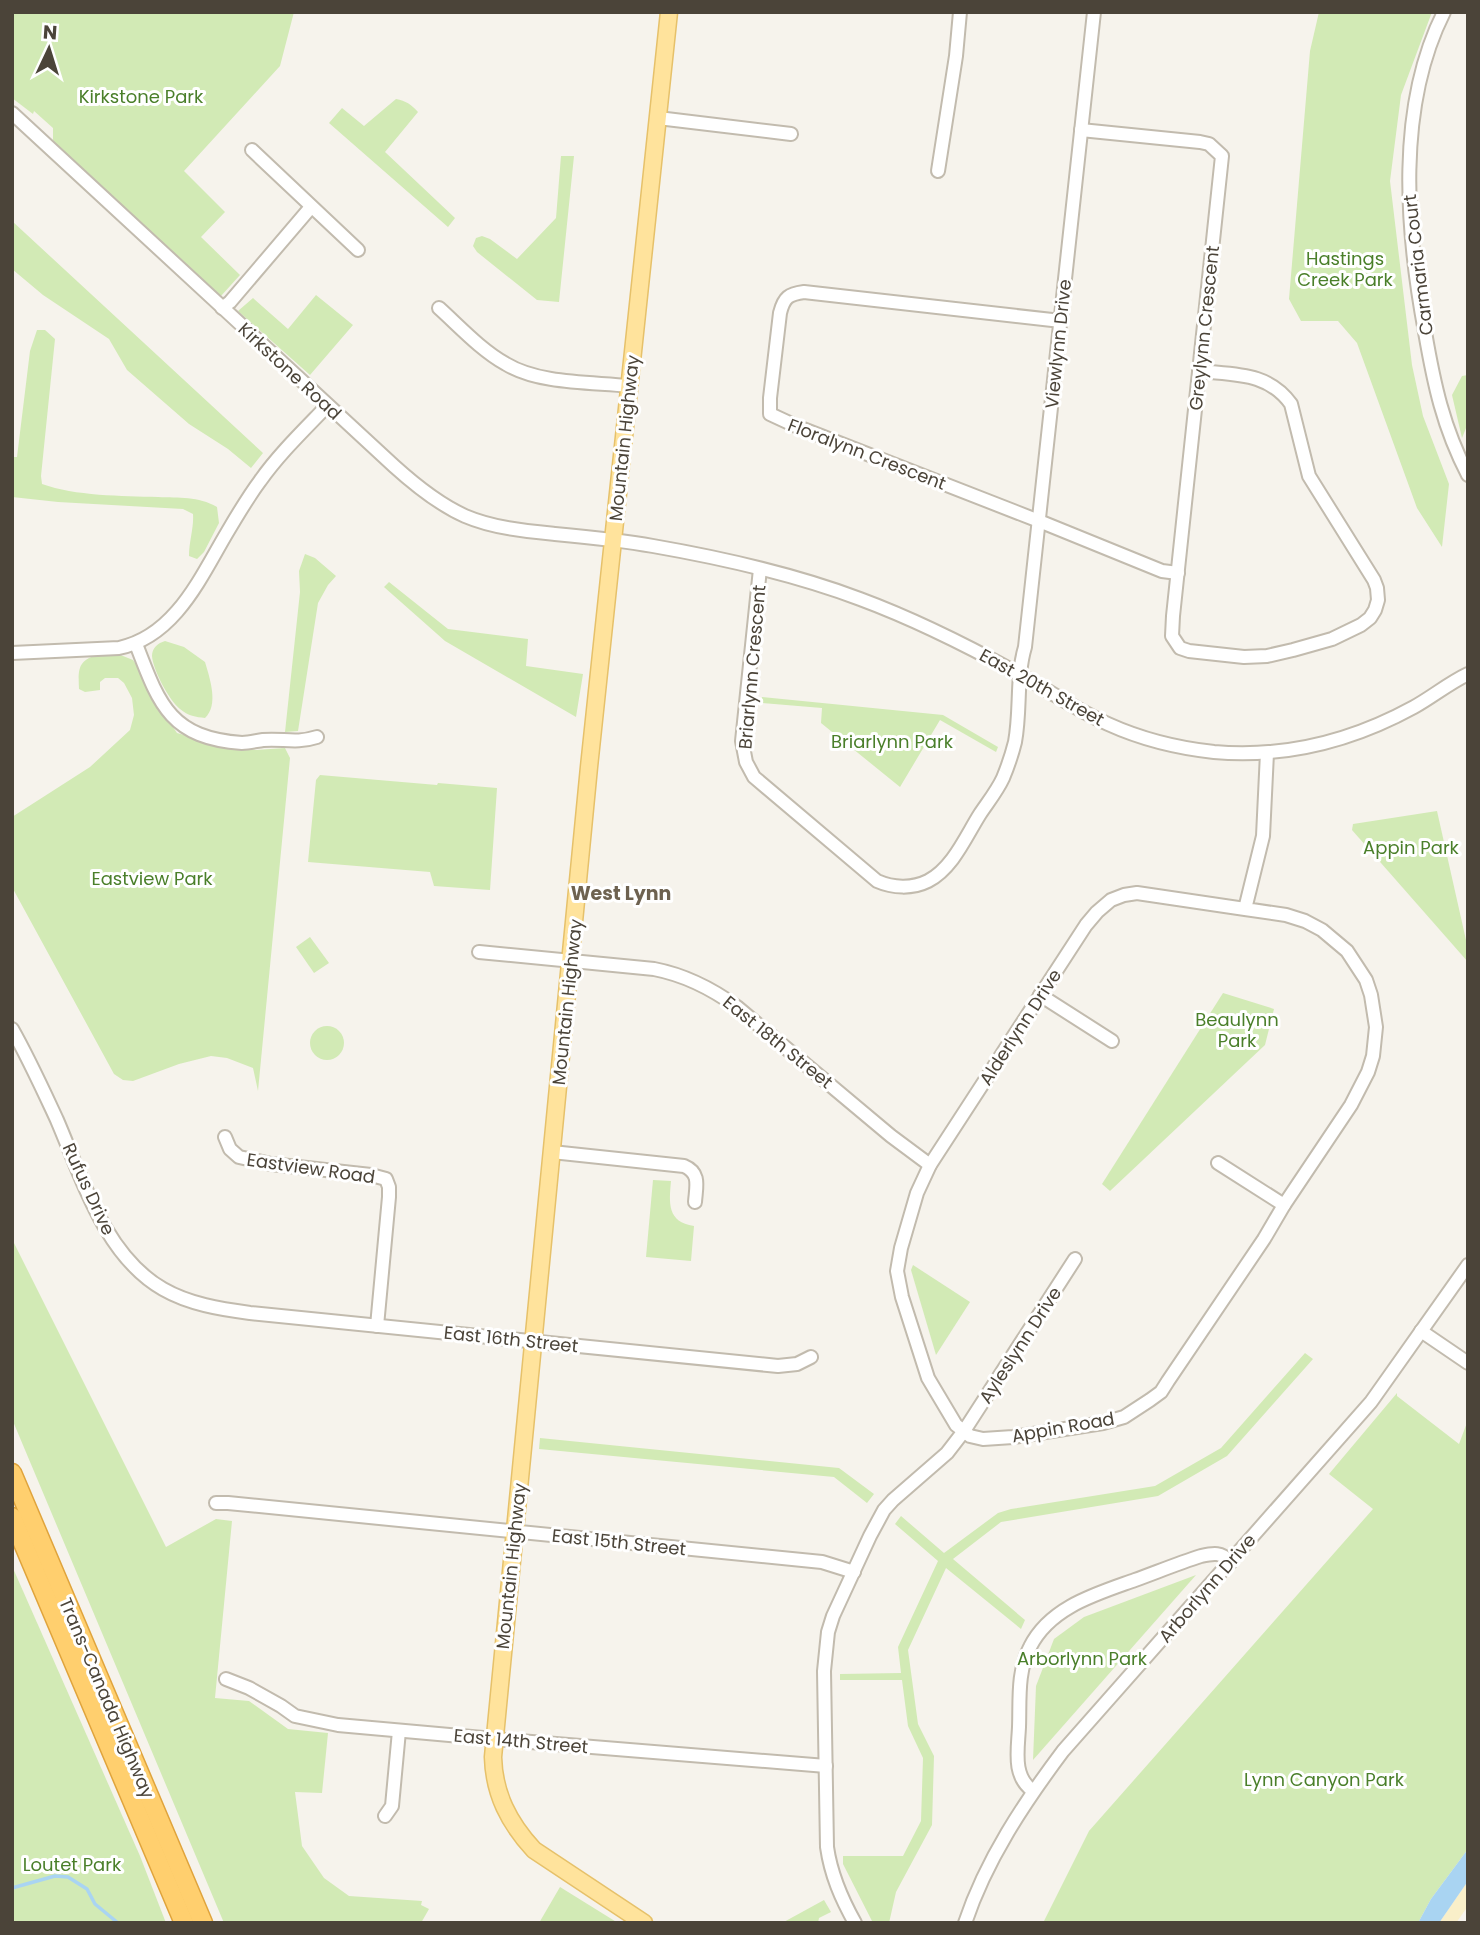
<svg xmlns="http://www.w3.org/2000/svg" width="1480" height="1935" viewBox="0 0 1480 1935" font-family="Poppins,sans-serif">
<style>
.green{fill:#d2eab5}
.sand{fill:#f9efc9}
.water{fill:#a9d4f2}
.lines{fill:none;stroke-linecap:round;stroke-linejoin:round}
.stream{stroke:#a9d4f2;stroke-width:3.5}
.minor-casing{stroke:#c2bbae;stroke-width:16}
.major-casing{stroke:#e6c16a;stroke-width:19}
.highway-casing{stroke:#e0a43c;stroke-width:21}
.minor{stroke:#fff;stroke-width:12}
.major{stroke:#ffe39c;stroke-width:16}
.highway{stroke:#ffcf6e;stroke-width:18}
.labels{text-anchor:middle;dominant-baseline:central;stroke-width:6;stroke-linejoin:round;paint-order:stroke}
.park-label{font-size:18px;fill:#4a7f2a;stroke:#fff}
.street-label{font-size:18px;fill:#4b4439;stroke:#fff}
.neighbourhood-label{font-size:19px;font-weight:bold;fill:#6e6250;stroke:#fff}
</style>
<rect width="100%" height="100%" fill="#f6f3ec"/>
<g class="green">
<polygon points="12,12 294,12 280,66 184,171 225,212 201,237 240,275 221,296 58,146 53,140 53,128 34,111 33,114 12,98"/>
<polygon points="1319,12 1432,12 1401,95 1390,181 1412,365 1423,416 1449,484 1442,547 1417,508 1357,343 1338,321 1301,321 1289,299 1310,51"/>
<path d="M 396,99 C 406,101 411,104 418,112 L 385,152 L 455,218 L 448,227 L 329,123 L 342,108 L 364,126 Z"/>
<polygon points="561,156 574,156 559,302 537,300 477,252 473,246 476,238 482,236 490,239 517,259 556,218"/>
<polygon points="12,221 263,453 251,468 228,449 189,424 127,370 109,339 43,295 12,269"/>
<polygon points="316,295 353,325 310,375 238,311 253,298 288,329"/>
<path d="M 37,330 L 45,330 L 55,339 L 41,476 L 42,484 C 75,496 122,496 158,497 C 179,498 198,496 217,507 L 219,523 L 204,552 L 197,559 L 189,556 C 189,541 194,528 193,514 L 183,509 L 58,502 L 12,497 L 12,457 L 17,457 L 30,351 Z"/>
<polygon points="1468,375 1468,423 1462,438 1452,395 1462,376"/>
<polygon points="305,554 315,558 336,576 328,585 318,603 298,731 285,732 300,592 299,571"/>
<polygon points="389,582 448,629 528,639 526,666 583,674 576,717 445,641 384,587"/>
<path d="M 165,641 L 184,647 L 205,662 C 210,679 219,705 205,718 C 196,717 188,716 180,709 C 169,700 153,670 152,656 C 152,648 158,643 165,641 Z"/>
<path d="M 100,654 L 118,654 L 133,660 L 148,682 L 159,706 L 177,733 L 195,738 L 246,748 L 256,750 L 285,748 L 290,758 L 258,1091 L 253,1068 L 227,1058 L 211,1056 L 179,1064 L 133,1081 L 123,1080 L 114,1074 L 12,887 L 12,817 L 90,767 L 130,730 L 134,715 L 132,698 L 124,683 L 118,678 L 105,678 L 100,682 L 100,690 L 85,692 L 79,689 C 78,668 78,660 100,654 Z"/>
<polygon points="762,697 943,715 998,747 996,752 940,720 900,787 821,723 822,708 761,703"/>
<polygon points="320,775 437,785 438,783 497,788 490,890 434,886 430,872 308,862 316,780"/>
<polygon points="1437,811 1468,949 1468,962 1352,830 1353,824"/>
<polygon points="310,937 329,963 314,973 296,947"/>
<polygon points="1223,993 1274,1009 1265,1045 1110,1191 1102,1184"/>
<circle cx="327" cy="1043" r="17"/>
<path d="M 653,1180 L 671,1181 C 669,1203 667,1222 694,1226 L 691,1261 L 646,1257 Z"/>
<polygon points="12,1239 166,1547 216,1519 232,1521 215,1698 249,1701 288,1729 328,1733 322,1793 295,1792 302,1846 324,1878 349,1896 422,1901 421,1905 429,1909 421,1923 224,1923 12,1419"/>
<polygon points="913,1265 970,1302 936,1355 911,1270"/>
<polygon points="1305,1353 1313,1359 1227,1456 1158,1496 1001,1522 953,1559 1025,1620 1021,1629 946,1568 908,1650 918,1724 934,1756 932,1825 896,1892 889,1923 873,1923 843,1864 843,1856 903,1856 921,1821 923,1758 908,1726 902,1680 840,1680 840,1674 901,1673 898,1647 938,1561 895,1524 901,1516 944,1553 998,1513 1011,1509 1155,1486 1221,1448"/>
<polygon points="1397,1393 1397,1396 1459,1444 1468,1420 1468,1849 1431,1899 1418,1923 1043,1923 1089,1831 1373,1509 1329,1474"/>
<polygon points="540,1438 839,1468 874,1494 867,1503 834,1477 539,1449"/>
<polygon points="12,1566 140,1856 166,1923 12,1923"/>
<polygon points="1196,1575 1033,1760 1036,1686 1054,1639 1084,1617"/>
<polygon points="560,1887 618,1923 539,1923"/>
<polygon points="824,1900 831,1912 819,1918 818,1923 782,1923"/>
</g>
<polygon class="sand" points="1468,1881 1468,1906 1456,1923 1439,1923"/>
<polygon class="water" points="1468,1849 1468,1881 1439,1923 1418,1923 1431,1899"/>
<g class="lines">
<polyline class="stream" points="12,1888 55,1876 68,1877 87,1889 95,1904 118,1923"/>
<g class="minor-casing">
<g id="minor">
<path d="M 1444,12 C 1396,107 1406,230 1425,332 C 1434,384 1443,427 1468,475"/>
<path d="M 12,113 L 394,466 C 415,485 438,504 465,516 C 493,528 525,531 555,534 C 588,537 620,540 653,546 C 722,558 794,574 860,599 C 914,619 966,645 1017,673 C 1047,689 1076,710 1108,724 C 1141,739 1177,748 1214,752 C 1284,758 1352,741 1414,707 C 1432,697 1449,683 1468,674"/>
<polyline points="658,118 791,134"/>
<path d="M 1081,130 L 1200,142 L 1209,144 L 1222,156 L 1173,616 L 1172,636 L 1180,648 L 1189,651 L 1244,657 L 1267,656 L 1293,650 L 1332,639 L 1361,625 L 1370,618 L 1375,610 L 1378,600 L 1377,588 L 1374,580 L 1309,476 L 1291,404 C 1268,372 1235,375 1199,371"/>
<polyline points="252,150 358,250"/>
<polyline points="938,171 956,56 960,12"/>
<polyline points="222,308 230,302 311,207"/>
<path d="M 439,308 C 460,327 481,350 506,364 C 539,384 590,382 629,386"/>
<path d="M 1061,321 L 804,292 C 789,294 784,297 780,313 L 770,398 L 770,414 L 798,427 L 1039,521 L 1162,571 L 1178,573"/>
<path d="M 760,569 L 742,741 L 746,762 L 754,777 L 877,881 C 893,888 912,889 928,881 C 953,868 966,836 980,814 C 988,802 997,791 1003,778 C 1008,766 1012,754 1015,742 C 1021,710 1016,677 1025,647 L 1094,12"/>
<path d="M 136,644 C 159,704 170,738 242,743 C 249,743 256,741 263,740 C 283,738 295,744 317,737"/>
<path d="M 12,653 L 119,648 C 176,636 201,576 228,531 C 238,514 248,497 260,481 C 279,454 304,430 327,406"/>
<polyline points="1245,909 1286,915 1305,921 1322,930 1347,951 1366,980 1371,995 1376,1027 1373,1056 1368,1072 1351,1105 1284,1205 1264,1239 1168,1381 1161,1392 1150,1400 1124,1417 1103,1423 1013,1437 983,1439 970,1436 956,1425 928,1378 902,1297 897,1271 901,1248 917,1193 930,1165 1086,925 1097,912 1111,900 1124,895 1137,893 1245,909 1263,836 1267,753"/>
<path d="M 479,952 L 654,969 C 685,975 711,988 737,1007 L 891,1136 L 930,1165"/>
<polyline points="1040,995 1112,1041"/>
<path d="M 12,1029 C 29,1059 43,1090 57,1120 C 82,1178 105,1256 163,1289 C 189,1304 220,1309 250,1313 L 778,1366 L 797,1364 L 811,1357"/>
<polyline points="225,1137 230,1149 239,1157 271,1164 371,1175 386,1179 389,1187 389,1197 377,1326"/>
<path d="M 552,1152 L 684,1166 C 701,1173 696,1187 695,1202"/>
<polyline points="1218,1163 1284,1205"/>
<polyline points="1421,1331 1468,1363"/>
<polyline points="216,1503 228,1503 822,1562 854,1572"/>
<polyline points="226,1679 249,1688 281,1706 295,1716 338,1725 494,1739 826,1766"/>
<path d="M 1033,1791 C 1012,1776 1018,1750 1019,1727 C 1020,1701 1017,1671 1030,1647 C 1050,1607 1096,1594 1135,1580 C 1157,1572 1179,1563 1201,1556 C 1214,1553 1221,1552 1231,1562"/>
<polyline points="385,1816 392,1806 399,1731"/>
<path d="M 855,1923 C 841,1898 831,1875 827,1847 L 824,1671 L 828,1632 L 833,1616 L 870,1536 L 884,1510 L 893,1500 L 947,1453 L 964,1431 L 1075,1259"/>
<path d="M 965,1923 C 986,1860 1024,1803 1063,1751 L 1371,1402 L 1468,1265"/>
</g>
</g>
<g class="major-casing">
<path id="major" d="M 644,1923 L 534,1850 C 509,1823 494,1794 493,1757 L 589,767 L 669,12"/>
</g>
<g class="highway-casing">
<g id="highway">
<polyline points="12,1473 203,1923"/>
<polyline points="12,1517 184,1923"/>
</g>
</g>
<use href="#minor" class="minor"/>
<use href="#major" class="major"/>
<use href="#highway" class="highway"/>
</g>
<g class="labels">
<g class="park-label">
<text x="141" y="96">Kirkstone Park</text>
<text x="1345" y="258">Hastings<tspan x="1345" dy="21">Creek Park</tspan></text>
<text x="892" y="741">Briarlynn Park</text>
<text x="1411" y="847">Appin Park</text>
<text x="152" y="878">Eastview Park</text>
<text x="1237" y="1019">Beaulynn<tspan x="1237" dy="21">Park</tspan></text>
<text x="1082" y="1658">Arborlynn Park</text>
<text x="1324" y="1779">Lynn Canyon Park</text>
<text x="72" y="1864">Loutet Park</text>
</g>
<g class="street-label">
<text transform="translate(1418 265) rotate(-97)">Carmaria Court</text>
<text transform="translate(1204 328) rotate(-84)">Greylynn Crescent</text>
<text transform="translate(1058 344) rotate(-84)">Viewlynn Drive</text>
<text transform="translate(290 371) rotate(43)">Kirkstone Road</text>
<text transform="translate(624 438) rotate(-84)">Mountain Highway</text>
<text transform="translate(867 454) rotate(21)">Floralynn Crescent</text>
<text transform="translate(752 667) rotate(-85)">Briarlynn Crescent</text>
<text transform="translate(1042 687) rotate(29)">East 20th Street</text>
<text transform="translate(567 1002) rotate(-84)">Mountain Highway</text>
<text transform="translate(1020 1027) rotate(-57)">Alderlynn Drive</text>
<text transform="translate(778 1042) rotate(39)">East 18th Street</text>
<text transform="translate(311 1168) rotate(8)">Eastview Road</text>
<text transform="translate(89 1189) rotate(65)">Rufus Drive</text>
<text transform="translate(511 1339) rotate(6)">East 16th Street</text>
<text transform="translate(1020 1345) rotate(-57)">Ayleslynn Drive</text>
<text transform="translate(1063 1427) rotate(-10)">Appin Road</text>
<text transform="translate(619 1542) rotate(6)">East 15th Street</text>
<text transform="translate(511 1566) rotate(-84)">Mountain Highway</text>
<text transform="translate(1207 1588) rotate(-49)">Arborlynn Drive</text>
<text transform="translate(107 1698) rotate(67)">Trans-Canada Highway</text>
<text transform="translate(521 1741) rotate(5)">East 14th Street</text>
</g>
<g class="neighbourhood-label">
<text x="621" y="893">West Lynn</text>
</g>
</g>
<rect width="1480" height="1935" fill="none" stroke="#4b4439" stroke-width="28"/>
<g transform="translate(49 49) rotate(4)" stroke="#ffffff" stroke-width="5" paint-order="stroke">
<path d="M0-5L12 26L0 18L-12 26Z" fill="#4b4439"/>
<text y="-10" font-size="19" font-weight="bold" text-anchor="middle" fill="#4b4439">N</text>
</g>
</svg>
